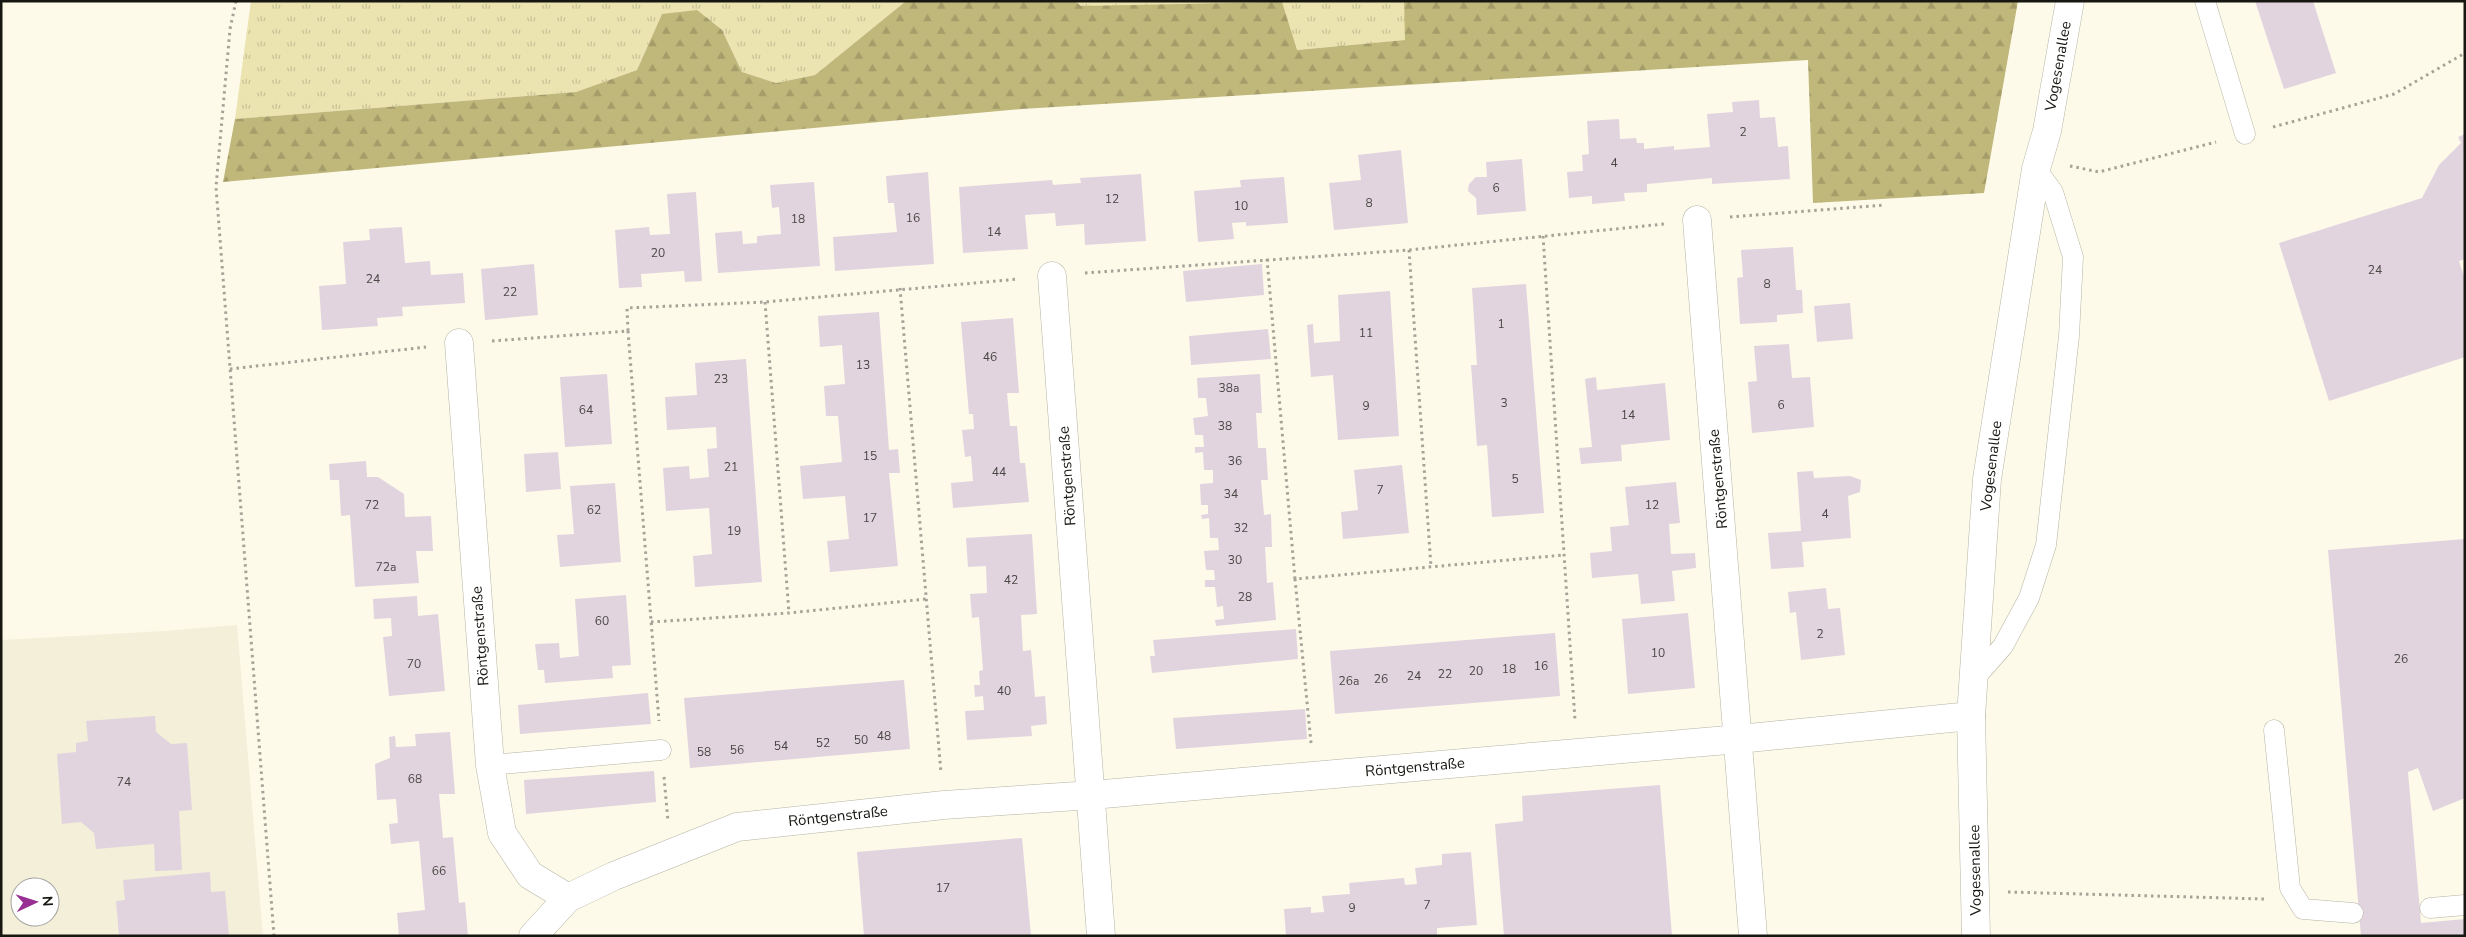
<svg xmlns="http://www.w3.org/2000/svg" width="2466" height="937" viewBox="0 0 2466 937" font-family="'Nunito Sans',sans-serif">
<style>
.built{fill:#f3efd8;fill-rule:evenodd}
.grass{fill:url(#grass-tufts)}
.forest{fill:url(#forest-firs)}
.building{fill:#e1d4df}
.lines{fill:none;stroke-linecap:round;stroke-linejoin:round}
.service-casing{stroke:#b6b4a4;stroke-width:21}
.minor-casing{stroke:#b6b4a4;stroke-width:29}
.path{stroke:#a5a297;stroke-width:3;stroke-dasharray:2.5 4;stroke-linecap:butt}
.service{stroke:#fff;stroke-width:20}
.minor{stroke:#fff;stroke-width:28}
.labels{text-anchor:middle;dominant-baseline:central;stroke-width:4.5;stroke-linejoin:round;paint-order:stroke}
.number-label{font-size:12px;fill:#4a4644}
.street-label{font-size:15px;fill:#171611;stroke:#fff}
</style>
<defs>
<pattern id="grass-tufts" width="24" height="20" patternUnits="userSpaceOnUse" patternTransform="scale(1.25)"><rect width="24" height="20" fill="#ebe3b0"/><path d="M3 7l-1-3M5 7V3M7 7l1-3M15 17l-1-3M17 17v-4M19 17l1-3" fill="none" stroke="#c9c296"/></pattern>
<pattern id="forest-firs" width="22" height="20" patternUnits="userSpaceOnUse" patternTransform="scale(1.25)"><rect width="22" height="20" fill="#c0b77b"/><path d="M5 1l3.5 6h-7zM16 11l3.5 6h-7z" fill="#a49d69"/></pattern>
</defs>
<rect width="100%" height="100%" fill="#fdfaea"/>
<path class="built" d="M 237,625 L 263,936 L 1,936 L 1,640 L 163,631 ZM 20,887 L 50,887 L 50,917 L 20,917 Z"/>
<g class="grass">
<polygon points="251,1 906,1 815,75 776,83 742,72 722,30 662,14 637,70 576,92 235,119"/>
<polygon points="1075,1 1404,1 1406,40 1297,50 1081,6"/>
</g>
<polygon class="forest" points="906,1 1075,1 1081,6 1282,2 1297,50 1405,40 1404,1 2018,1 1984,193 1813,203 1808,60 1022,109 223,182 235,119 576,92 637,70 662,14 697,10 722,30 742,72 776,83 815,75"/>
<g class="building">
<polygon points="2255,1 2313,1 2336,73 2284,89"/>
<polygon points="1759,100 1760,118 1775,117 1778,147 1788,146 1790,179 1712,184 1712,178 1647,184 1647,192 1624,193 1625,201 1592,204 1592,196 1569,198 1567,172 1583,171 1582,155 1589,154 1587,121 1619,119 1620,139 1636,138 1637,143 1644,143 1644,149 1674,146 1674,150 1710,147 1707,114 1733,112 1732,102"/>
<polygon points="2465,134 2465,259 2459,261 2465,280 2465,357 2329,401 2279,243 2422,198 2439,165 2461,143 2458,137"/>
<polygon points="1401,150 1408,223 1334,230 1329,183 1361,180 1358,155"/>
<polygon points="1522,159 1526,211 1477,215 1476,198 1468,191 1469,184 1476,177 1487,177 1486,162"/>
<polygon points="928,172 934,264 835,271 833,237 897,232 894,203 888,203 886,176"/>
<polygon points="1141,174 1146,241 1085,245 1084,224 1056,226 1055,213 1025,215 1028,249 963,253 959,187 1052,180 1053,185 1081,183 1080,178"/>
<polygon points="1284,177 1288,223 1246,226 1246,222 1232,223 1234,239 1198,242 1194,191 1241,187 1240,180"/>
<polygon points="814,182 820,266 718,273 715,233 742,231 743,244 757,243 757,236 781,234 779,207 772,208 770,185"/>
<polygon points="696,192 702,281 685,282 684,271 641,274 642,287 619,288 615,230 649,227 650,235 670,234 667,194"/>
<polygon points="402,227 405,263 430,261 431,275 463,273 465,303 402,307 403,316 377,318 378,326 322,330 319,286 346,284 343,242 370,240 369,229"/>
<polygon points="1793,247 1796,290 1802,290 1803,313 1777,315 1777,322 1740,324 1737,278 1743,277 1741,250"/>
<polygon points="534,264 538,315 485,320 481,269"/>
<polygon points="1262,264 1264,295 1186,302 1183,271"/>
<polygon points="1526,284 1544,513 1492,517 1487,445 1477,446 1471,365 1477,365 1472,288"/>
<polygon points="1390,291 1399,436 1338,440 1333,375 1311,377 1307,325 1313,324 1314,343 1340,341 1338,295"/>
<polygon points="1850,303 1853,339 1817,342 1814,306"/>
<polygon points="879,312 889,450 898,449 900,473 889,473 898,566 830,572 827,541 849,539 845,496 803,499 800,466 842,462 838,416 826,416 824,386 845,384 842,345 820,347 818,316"/>
<polygon points="1013,318 1019,393 1007,393 1010,426 1017,426 1020,463 1025,463 1029,502 953,508 951,483 973,481 971,456 965,457 962,430 974,429 973,414 969,414 961,322"/>
<polygon points="1268,329 1271,359 1191,365 1189,336"/>
<polygon points="1789,344 1792,378 1810,377 1814,427 1752,433 1748,382 1757,381 1754,346"/>
<polygon points="746,359 762,582 695,587 693,556 712,554 709,508 666,511 663,468 689,466 690,479 709,477 707,449 717,448 716,427 667,430 665,397 697,395 695,363"/>
<polygon points="607,374 612,444 565,447 560,377"/>
<polygon points="1260,374 1262,413 1256,413 1258,448 1266,448 1268,480 1261,480 1264,515 1271,514 1272,547 1265,547 1267,583 1273,582 1276,620 1216,626 1215,620 1224,619 1223,606 1217,607 1215,587 1205,587 1205,580 1215,580 1214,570 1206,570 1204,551 1219,550 1218,538 1210,538 1209,518 1202,519 1201,515 1208,514 1208,505 1201,505 1200,484 1213,483 1213,470 1204,470 1203,452 1195,453 1195,447 1204,447 1203,435 1195,435 1193,418 1208,416 1206,398 1198,398 1197,378"/>
<polygon points="1596,377 1597,390 1665,383 1670,440 1621,445 1622,461 1581,464 1579,448 1592,447 1585,379"/>
<polygon points="558,452 561,489 526,492 524,454"/>
<polygon points="366,461 367,477 378,477 404,494 405,517 431,516 433,551 416,551 419,583 355,587 350,515 341,516 339,480 330,480 329,464"/>
<polygon points="1402,465 1409,533 1343,539 1341,512 1358,510 1354,470"/>
<polygon points="1813,471 1814,478 1850,476 1861,480 1860,492 1848,496 1851,538 1802,542 1804,567 1771,569 1768,533 1801,531 1797,472"/>
<polygon points="1676,482 1680,523 1669,524 1671,554 1695,553 1696,568 1672,571 1675,601 1641,604 1638,574 1592,578 1590,553 1612,551 1610,527 1629,525 1625,487"/>
<polygon points="615,483 621,562 560,567 557,535 574,534 570,486"/>
<polygon points="1032,534 1037,614 1021,615 1023,651 1031,650 1035,697 1045,696 1047,724 1031,726 1032,736 967,740 965,711 984,710 983,696 975,697 974,685 980,685 979,671 983,670 979,617 972,618 970,594 987,593 986,566 968,567 966,538"/>
<polygon points="2465,539 2465,798 2433,811 2418,768 2408,772 2421,923 2465,919 2465,936 2361,936 2328,550"/>
<polygon points="1826,588 1828,609 1840,608 1845,655 1801,660 1796,612 1790,613 1788,592"/>
<polygon points="626,595 631,665 612,666 613,678 545,683 544,670 538,670 535,644 559,643 560,658 579,656 575,599"/>
<polygon points="417,596 418,616 438,614 445,691 389,696 383,637 392,636 391,618 374,619 373,599"/>
<polygon points="1688,613 1695,688 1628,694 1622,619"/>
<polygon points="1296,629 1298,659 1152,673 1150,656 1155,656 1153,640"/>
<polygon points="1555,633 1560,696 1335,714 1330,651"/>
<polygon points="904,680 910,749 690,768 684,698"/>
<polygon points="648,693 651,724 520,734 518,705"/>
<polygon points="1305,709 1307,739 1176,749 1173,718"/>
<polygon points="155,716 156,732 171,744 187,743 192,810 179,811 182,870 155,871 154,844 96,849 94,833 81,822 62,824 57,754 76,752 76,743 88,741 86,721"/>
<polygon points="450,732 455,794 439,794 443,838 453,837 459,903 465,902 468,936 399,936 397,913 425,910 419,841 391,844 389,824 398,823 396,799 377,800 375,764 390,758 389,737 395,736 396,747 416,746 415,734"/>
<polygon points="654,771 656,802 526,814 524,780"/>
<polygon points="1660,785 1672,936 1504,936 1495,824 1523,821 1522,796"/>
<polygon points="1022,838 1031,936 864,936 857,852"/>
<polygon points="1471,852 1477,925 1437,928 1437,936 1286,936 1284,909 1311,907 1311,913 1324,912 1322,896 1350,894 1349,883 1404,878 1405,885 1417,884 1415,868 1442,865 1442,854"/>
<polygon points="210,872 211,892 225,891 229,936 119,936 116,901 125,900 123,880"/>
</g>
<g class="lines">
<g class="service-casing">
<g id="service">
<polyline points="2205,1 2245,134"/>
<polyline points="1974,679 2003,646 2029,598 2046,545 2069,336 2073,257 2053,192 2036,169"/>
<polyline points="2274,730 2290,888 2303,909 2353,913"/>
<polyline points="490,765 661,750"/>
<polyline points="2430,908 2465,905"/>
</g>
</g>
<g class="minor-casing">
<g id="minor">
<polyline points="1697,220 1753,936"/>
<polyline points="1052,276 1101,936"/>
<polyline points="459,343 490,765 502,833 530,875 568,898"/>
<polyline points="533,936 568,898 614,876 737,827 944,805 1092,795 1739,739 1971,716"/>
<polyline points="1976,936 1971,716 1987,479 2036,169 2047,131 2070,1"/>
</g>
</g>
<g class="path">
<polyline points="236,1 230,29 216,187 274,936"/>
<polyline points="2273,127 2394,94 2465,53"/>
<polyline points="2070,166 2099,172 2216,142"/>
<polyline points="1730,217 1884,205"/>
<polyline points="1543,236 1575,720"/>
<polyline points="1409,250 1431,567"/>
<polyline points="1267,259 1295,579"/>
<polyline points="1085,273 1409,250 1664,224"/>
<polyline points="900,288 941,773"/>
<polyline points="765,302 789,613"/>
<polyline points="628,331 659,721"/>
<polyline points="492,341 628,331 627,308 765,302 1019,279"/>
<polyline points="230,369 426,347"/>
<polyline points="651,622 789,613 926,599"/>
<polyline points="1311,743 1295,579 1564,555"/>
<polyline points="664,777 668,821"/>
<polyline points="2008,892 2264,899"/>
</g>
<use href="#service" class="service"/>
<use href="#minor" class="minor"/>
</g>
<g class="labels">
<g class="number-label">
<text x="1743" y="132">2</text>
<text x="1614" y="163">4</text>
<text x="1496" y="188">6</text>
<text x="1112" y="199">12</text>
<text x="1369" y="203">8</text>
<text x="1241" y="206">10</text>
<text x="913" y="218">16</text>
<text x="798" y="219">18</text>
<text x="994" y="232">14</text>
<text x="658" y="253">20</text>
<text x="2375" y="270">24</text>
<text x="373" y="279">24</text>
<text x="1767" y="284">8</text>
<text x="510" y="292">22</text>
<text x="1501" y="324">1</text>
<text x="1366" y="333">11</text>
<text x="990" y="357">46</text>
<text x="863" y="365">13</text>
<text x="721" y="379">23</text>
<text x="1229" y="388">38a</text>
<text x="1504" y="403">3</text>
<text x="1781" y="405">6</text>
<text x="1366" y="406">9</text>
<text x="586" y="410">64</text>
<text x="1628" y="415">14</text>
<text x="1225" y="426">38</text>
<text x="870" y="456">15</text>
<text x="1235" y="461">36</text>
<text x="731" y="467">21</text>
<text x="999" y="472">44</text>
<text x="1515" y="479">5</text>
<text x="1380" y="490">7</text>
<text x="1231" y="494">34</text>
<text x="372" y="505">72</text>
<text x="1652" y="505">12</text>
<text x="594" y="510">62</text>
<text x="1825" y="514">4</text>
<text x="870" y="518">17</text>
<text x="1241" y="528">32</text>
<text x="734" y="531">19</text>
<text x="1235" y="560">30</text>
<text x="386" y="567">72a</text>
<text x="1011" y="580">42</text>
<text x="1245" y="597">28</text>
<text x="602" y="621">60</text>
<text x="1820" y="634">2</text>
<text x="1658" y="653">10</text>
<text x="2401" y="659">26</text>
<text x="414" y="664">70</text>
<text x="1541" y="666">16</text>
<text x="1509" y="669">18</text>
<text x="1476" y="671">20</text>
<text x="1445" y="674">22</text>
<text x="1414" y="676">24</text>
<text x="1381" y="679">26</text>
<text x="1349" y="681">26a</text>
<text x="1004" y="691">40</text>
<text x="884" y="736">48</text>
<text x="861" y="740">50</text>
<text x="823" y="743">52</text>
<text x="781" y="746">54</text>
<text x="737" y="750">56</text>
<text x="704" y="752">58</text>
<text x="415" y="779">68</text>
<text x="124" y="782">74</text>
<text x="439" y="871">66</text>
<text x="943" y="888">17</text>
<text x="1427" y="905">7</text>
<text x="1352" y="908">9</text>
</g>
<g class="street-label">
<text transform="translate(2058 66) rotate(-80)">Vogesenallee</text>
<text transform="translate(1991 466) rotate(-83)">Vogesenallee</text>
<text transform="translate(1067 476) rotate(-94)">Röntgenstraße</text>
<text transform="translate(1718 479) rotate(-95)">Röntgenstraße</text>
<text transform="translate(480 636) rotate(-94)">Röntgenstraße</text>
<text transform="translate(1415 767) rotate(-5)">Röntgenstraße</text>
<text transform="translate(838 816) rotate(-6)">Röntgenstraße</text>
<text transform="translate(1975 870) rotate(-91)">Vogesenallee</text>
</g>
</g>
<rect width="2466" height="937" fill="none" stroke="#171611" stroke-width="5"/>
<g transform="translate(35 902) rotate(86)"><circle r="24" fill="#ffffff" stroke="#a2a2a0"/>
<path d="M0-4L9 19L0 12L-9 19Z" fill="#983094"/>
<text y="-8" font-size="14" font-weight="bold" text-anchor="middle" fill="#171611">N</text>
</g>
</svg>
